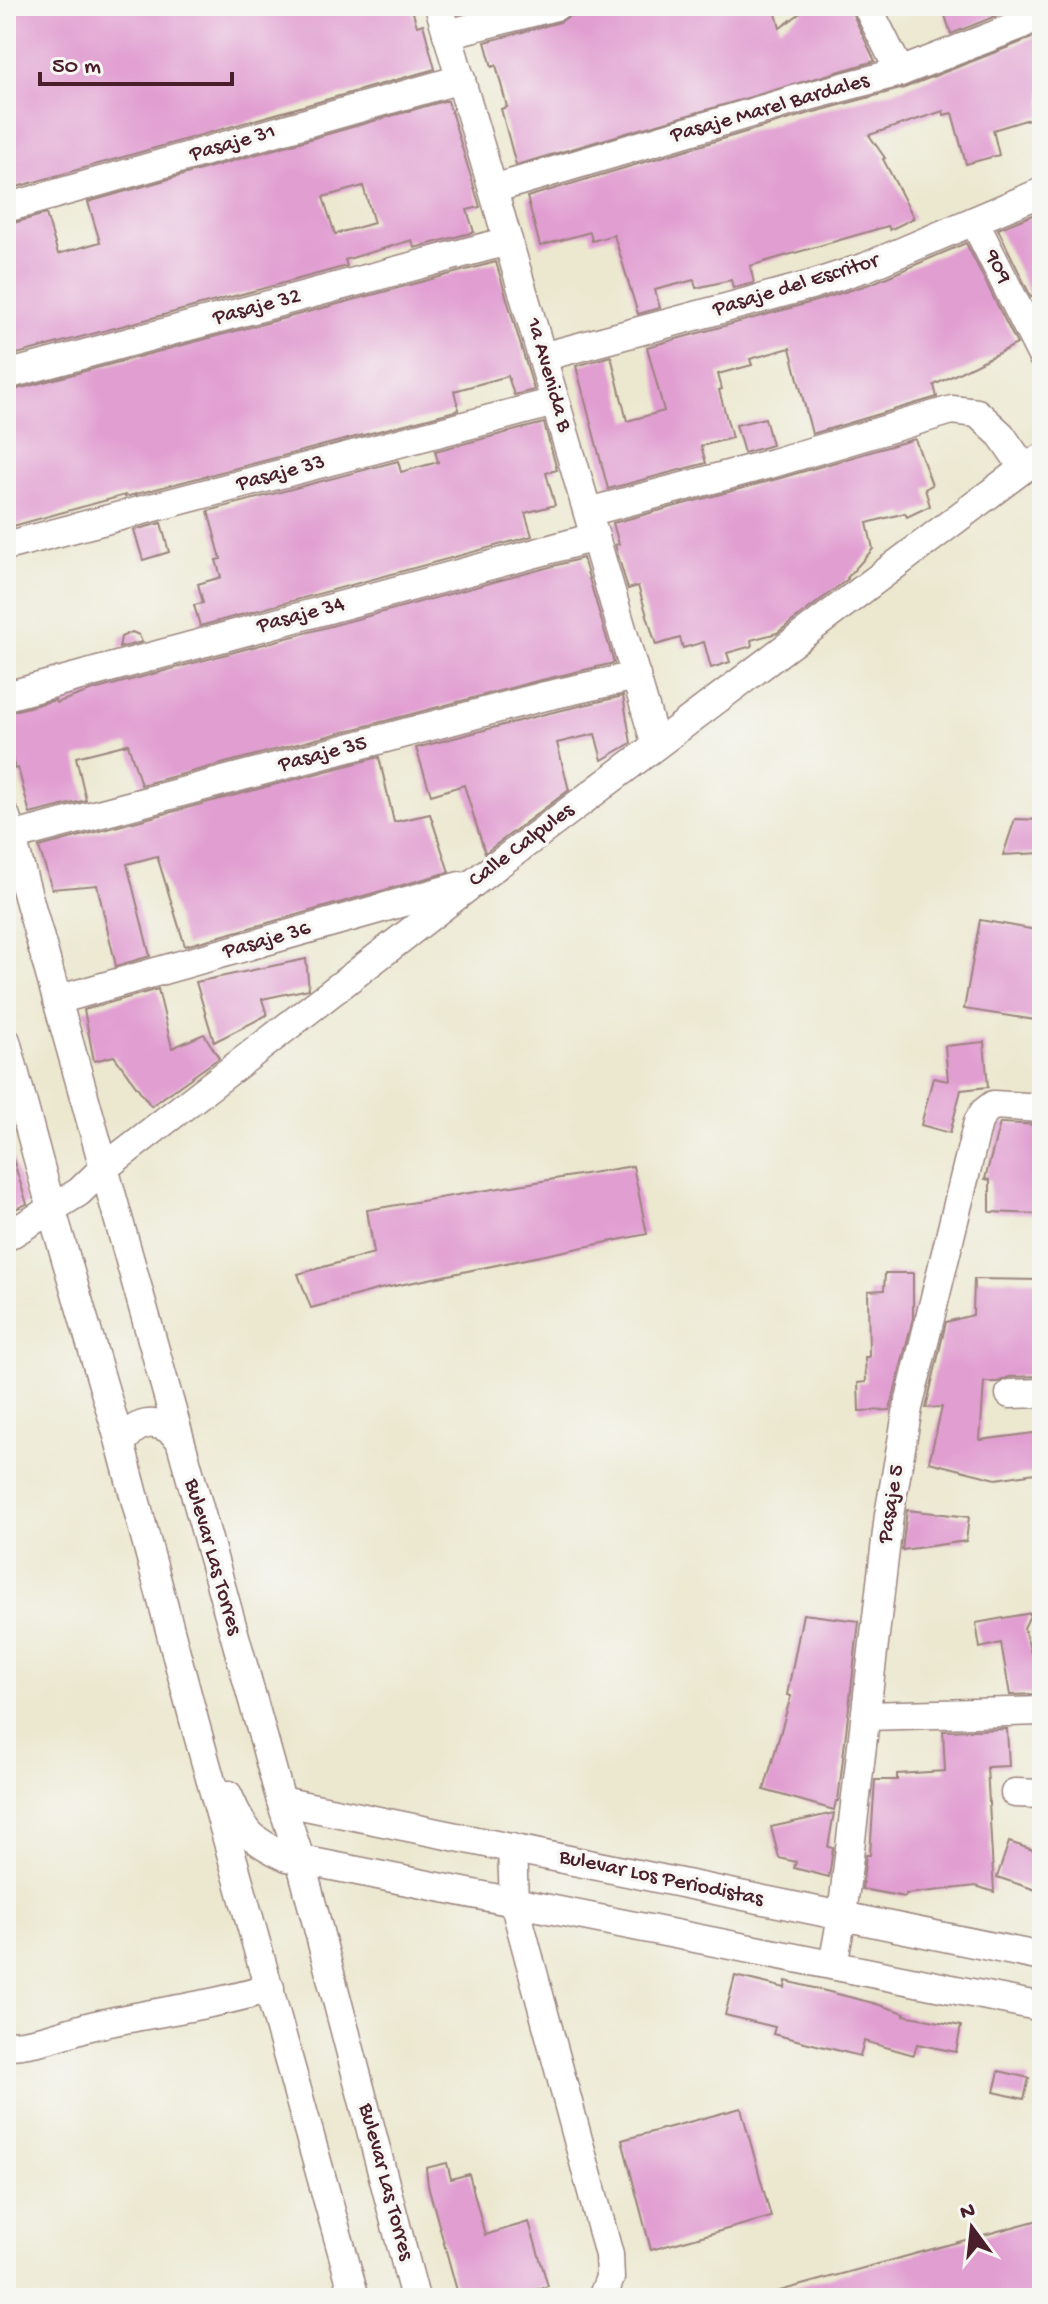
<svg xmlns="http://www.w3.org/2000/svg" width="1048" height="2304" viewBox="0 0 1048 2304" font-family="'Gochi Hand',sans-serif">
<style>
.building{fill:#e19ed1;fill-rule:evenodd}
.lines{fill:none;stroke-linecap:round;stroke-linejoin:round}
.minor-casing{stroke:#9b847e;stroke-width:31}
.minor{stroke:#fff;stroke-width:28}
.labels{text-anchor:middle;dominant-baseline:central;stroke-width:7;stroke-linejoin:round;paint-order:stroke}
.street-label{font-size:22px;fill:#4a1f2b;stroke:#f6f6f2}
</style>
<rect width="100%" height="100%" fill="#f6f6f2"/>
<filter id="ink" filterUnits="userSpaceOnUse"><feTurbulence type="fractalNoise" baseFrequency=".0125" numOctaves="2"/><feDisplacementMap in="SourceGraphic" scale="16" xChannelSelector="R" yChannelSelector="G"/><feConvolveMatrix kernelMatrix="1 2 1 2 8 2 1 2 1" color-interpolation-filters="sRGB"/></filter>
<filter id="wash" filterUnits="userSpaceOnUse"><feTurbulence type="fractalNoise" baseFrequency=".006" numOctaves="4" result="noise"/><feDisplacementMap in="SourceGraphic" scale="32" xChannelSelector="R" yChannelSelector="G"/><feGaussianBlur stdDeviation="1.8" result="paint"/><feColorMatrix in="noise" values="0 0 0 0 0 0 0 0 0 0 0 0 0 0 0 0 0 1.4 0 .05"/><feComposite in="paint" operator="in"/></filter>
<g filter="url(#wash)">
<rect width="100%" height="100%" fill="#ece8d0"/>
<g id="blocks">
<g class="building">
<polygon points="6,6 411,6 417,26 423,24 435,69 6,190"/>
<polygon points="608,6 774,6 780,28 810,6 849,6 875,61 516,165 501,109 507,107 496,65 492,67 485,42 560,22 569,16"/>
<polygon points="942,6 1015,6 1016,8 951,34"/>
<polygon points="1042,34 1042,115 993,130 999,155 966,164 952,113 944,115 943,111 869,135 885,158 883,159 914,218 890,230 888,226 750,266 754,283 733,288 731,280 696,288 694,280 655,290 660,308 638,314 614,235 592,241 590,232 540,246 527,197 803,115 904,88"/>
<path d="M 444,101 L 448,101 L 480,207 L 467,210 L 474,232 L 414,248 L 412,240 L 345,260 L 347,266 L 6,357 L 6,225 L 46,214 L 58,254 L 100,242 L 88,202 ZM 363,186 L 374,223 L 335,234 L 323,197 Z"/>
<polygon points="1042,211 1042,291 1031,297 998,229"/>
<polygon points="966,243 1017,344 934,385 937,397 812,434 790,348 750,359 752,365 718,374 722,389 719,390 732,438 701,446 706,463 608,489 576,366 611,356 627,421 664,411 647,347 816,301 873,283"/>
<polygon points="496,262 534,390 514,395 508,376 454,391 459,410 125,497 125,495 6,528 6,392"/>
<polygon points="765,418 772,445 744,453 736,425"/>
<polygon points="544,423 557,470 546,473 555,505 525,513 532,536 200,626 194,605 203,603 198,584 221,577 216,560 221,559 208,511 398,461 401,472 438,462 435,451"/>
<polygon points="915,439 932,485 925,489 930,506 907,517 905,513 867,523 873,549 847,578 848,579 777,633 751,640 752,646 727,653 730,662 711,668 704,642 683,648 680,638 656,645 638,586 628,589 615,545 619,544 613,523 777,479"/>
<polygon points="161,523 169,552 143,560 134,530"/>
<polygon points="583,558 614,663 537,681 141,785 128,744 76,757 86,800 30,814 18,768 15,769 6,734 6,713 55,700 56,703 90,691"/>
<polygon points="132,632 139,635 142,642 119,648 121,637"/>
<polygon points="623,696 631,743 602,760 595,734 557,743 569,790 485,853 464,785 431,795 416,748 545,714"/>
<polygon points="379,757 394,822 430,814 449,872 185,946 157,856 127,864 150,956 116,966 97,885 52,889 39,847"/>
<polygon points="1015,819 1042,820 1042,853 1003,855"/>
<polygon points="980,920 1042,931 1042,1021 964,1009"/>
<polygon points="306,959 309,989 262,999 267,1015 214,1042 196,982"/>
<polygon points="158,989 172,1048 204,1034 219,1058 151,1106 114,1056 94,1061 84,1010"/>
<polygon points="984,1042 988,1087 961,1090 950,1133 921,1125 933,1078 948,1081 945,1046"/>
<polygon points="1000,1123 1042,1125 1042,1214 990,1212 990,1180 985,1179"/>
<polygon points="11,1153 27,1204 6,1213 6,1154"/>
<polygon points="633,1166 647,1234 380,1289 311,1308 298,1274 374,1253 367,1210"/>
<polygon points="885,1273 913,1273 913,1318 890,1410 859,1411 858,1383 866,1382 865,1357 869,1357 868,1291 884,1290"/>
<polygon points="974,1279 1042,1280 1042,1376 1009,1377 998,1382 984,1382 980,1440 1042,1432 1042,1472 996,1479 929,1462 942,1407 926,1408 946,1322 973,1315"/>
<polygon points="907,1510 969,1517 966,1541 902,1550"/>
<polygon points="1031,1613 1024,1628 1031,1653 1042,1651 1042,1694 1010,1695 1001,1643 980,1648 976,1623"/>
<polygon points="803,1614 859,1621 838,1801 836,1801 834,1810 764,1790 791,1696 787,1695"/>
<polygon points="1007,1729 1009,1766 987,1767 994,1892 976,1886 906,1894 905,1897 862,1889 866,1855 870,1855 875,1780 897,1780 897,1774 945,1771 943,1731"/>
<polygon points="834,1813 828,1847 833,1848 829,1877 794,1868 796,1862 779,1858 771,1827"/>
<polygon points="1009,1842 1042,1853 1042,1892 997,1877"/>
<polygon points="735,1976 785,1988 786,1981 873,2003 905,2013 904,2015 961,2026 956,2052 917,2044 914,2055 864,2041 860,2056 773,2034 775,2027 725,2015"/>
<polygon points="999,2071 1029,2078 1024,2099 994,2092"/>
<polygon points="741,2108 771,2217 651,2250 622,2140"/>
<polygon points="447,2163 451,2179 469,2174 485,2235 529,2222 548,2286 508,2298 459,2298 428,2185 426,2168"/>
<polygon points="1042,2219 1042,2298 776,2298 776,2292"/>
</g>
</g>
</g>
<g filter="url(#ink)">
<use href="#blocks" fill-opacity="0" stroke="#9b847e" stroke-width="2"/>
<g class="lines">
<g class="minor-casing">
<g id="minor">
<polyline points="439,6 656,745"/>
<polyline points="867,6 900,72"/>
<polyline points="447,34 556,6"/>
<polyline points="493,189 798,99 900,72 1018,26 1042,14"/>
<polyline points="6,208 461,79"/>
<polyline points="974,221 1042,356"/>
<polyline points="542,357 811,285 866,267 1042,192"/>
<polyline points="6,375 508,241"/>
<polyline points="588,512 773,463 952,410 977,413 1001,435 1024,468"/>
<polyline points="6,546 555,402"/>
<polyline points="6,696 595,537"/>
<polyline points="6,817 281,1801 300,1859 415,2298"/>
<polyline points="11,837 541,697 636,676"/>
<polyline points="57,1000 460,886"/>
<polyline points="6,1041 52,1211 121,1446 195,1724 355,2298"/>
<polyline points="6,1237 79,1192 104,1168 476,881 1024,468 1042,458"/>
<polyline points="1010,1394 1042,1393"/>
<path d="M 121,1446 C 133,1421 158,1416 177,1436"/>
<polyline points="866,1716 1042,1711"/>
<polyline points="1015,1793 1042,1794"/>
<path d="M 228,1795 C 244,1832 250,1840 287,1857 L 1042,2007"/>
<polyline points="281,1801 1042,1957"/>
<polyline points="512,1848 514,1902 609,2255 610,2278 602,2298"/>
<polyline points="833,1965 842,1916 889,1515 908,1408 978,1122 984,1112 993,1105 1042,1108"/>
<path d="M 6,2045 C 37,2045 66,2032 95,2025 C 154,2012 212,2006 270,1988"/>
</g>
</g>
<use href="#minor" class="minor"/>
</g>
</g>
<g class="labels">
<g class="street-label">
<text transform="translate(770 109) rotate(-16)">Pasaje Marel Bardales</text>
<text transform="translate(233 144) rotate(-16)">Pasaje 31</text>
<text transform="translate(997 267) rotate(63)">909</text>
<text transform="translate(796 286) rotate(-17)">Pasaje del Escritor</text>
<text transform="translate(257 308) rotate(-15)">Pasaje 32</text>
<text transform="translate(548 375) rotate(74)">1a Avenida B</text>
<text transform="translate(281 474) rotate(-15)">Pasaje 33</text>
<text transform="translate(301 616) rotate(-15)">Pasaje 34</text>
<text transform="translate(323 755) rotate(-15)">Pasaje 35</text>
<text transform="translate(522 846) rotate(-37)">Calle Calpules</text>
<text transform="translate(267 941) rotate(-16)">Pasaje 36</text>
<text transform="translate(892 1504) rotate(-81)">Pasaje 5</text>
<text transform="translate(212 1557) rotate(74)">Bulevar Las Torres</text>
<text transform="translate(661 1879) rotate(12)">Bulevar Los Periodistas</text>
<text transform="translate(385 2182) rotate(75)">Bulevar Las Torres</text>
</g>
</g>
<rect width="1048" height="2304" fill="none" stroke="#f6f6f2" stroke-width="32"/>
<g transform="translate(972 2228) rotate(345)" stroke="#f6f6f2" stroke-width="6" paint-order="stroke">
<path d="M0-6L14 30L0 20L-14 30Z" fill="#4a1f2b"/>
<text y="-12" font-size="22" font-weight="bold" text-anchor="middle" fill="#4a1f2b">N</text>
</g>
<path d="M40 72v12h192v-12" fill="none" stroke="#4a1f2b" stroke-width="4"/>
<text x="52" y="72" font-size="24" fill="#4a1f2b" stroke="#f6f6f2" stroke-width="6" paint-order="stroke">50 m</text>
</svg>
